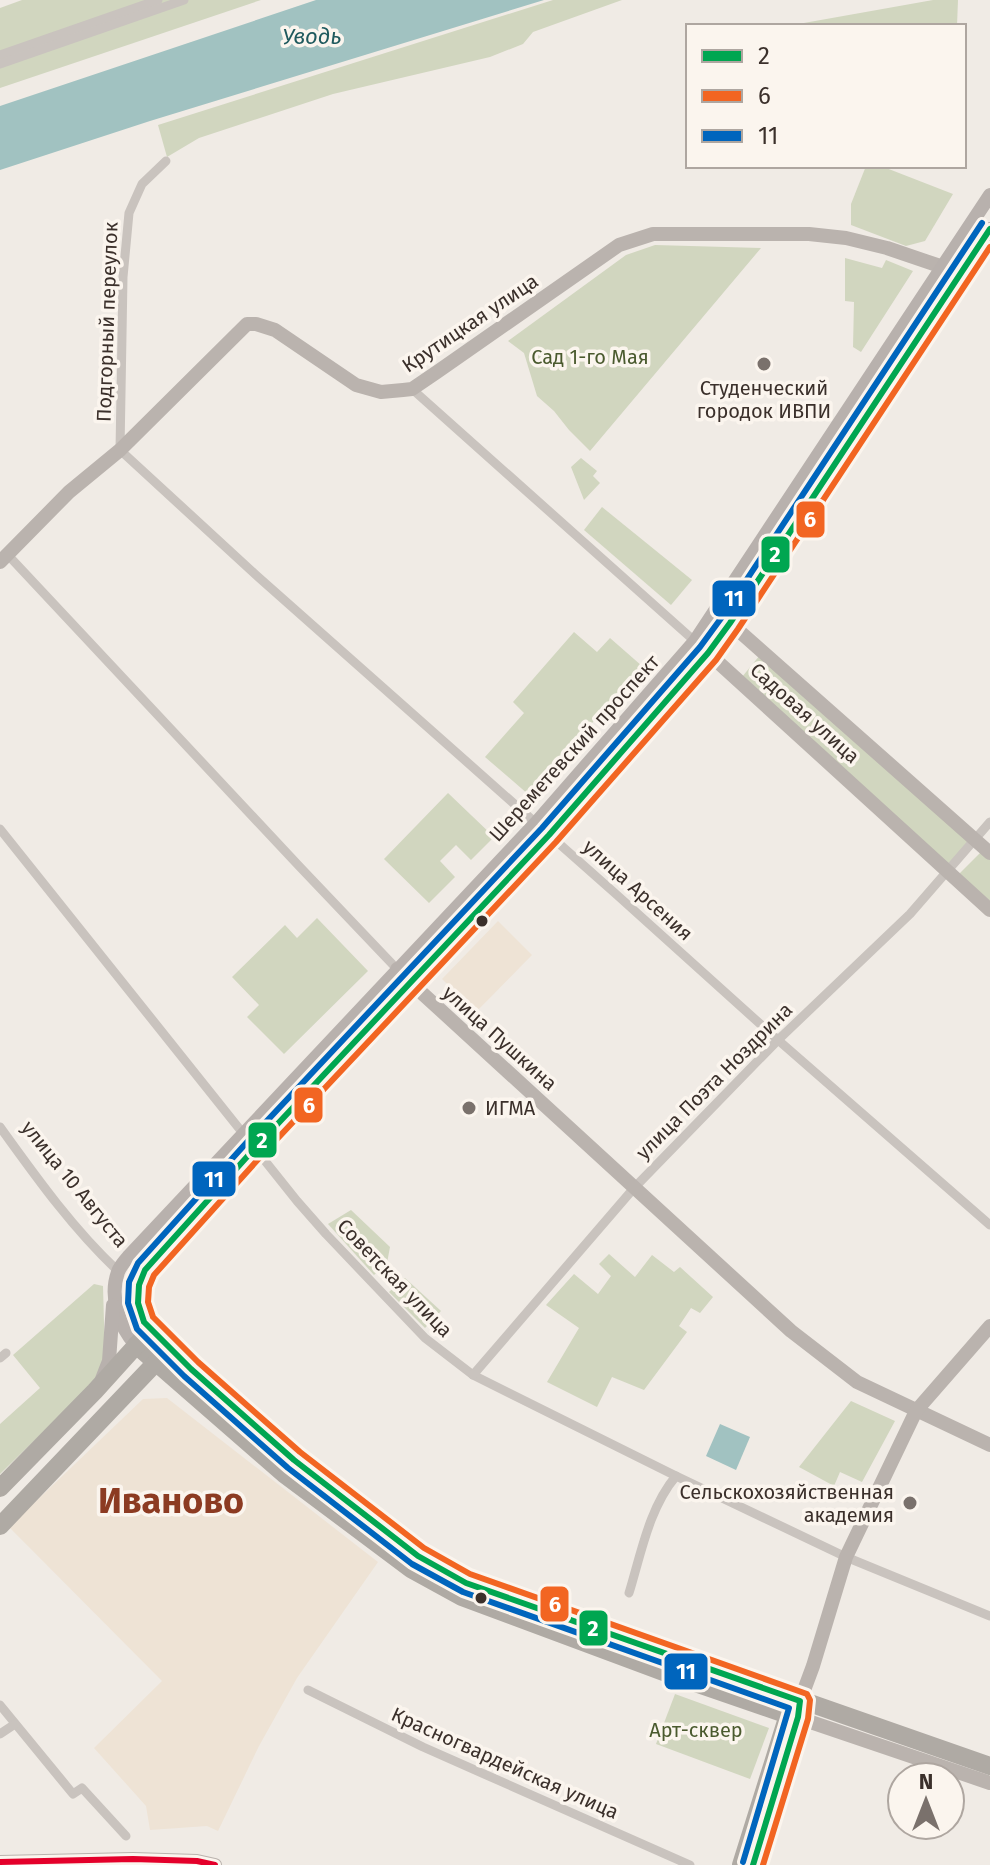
<svg xmlns="http://www.w3.org/2000/svg" width="990" height="1865" viewBox="0 0 990 1865" font-family="'Fira Sans',sans-serif">
<style>
.green{fill:#d1d6bf}
.plaza{fill:#eee3d5}
.water{fill:#a1c2c1}
.lines{fill:none;stroke-linecap:round;stroke-linejoin:round}
.street{stroke:#c9c3be;stroke-width:9}
.secondary{stroke:#bab3ae;stroke-width:14}
.primary{stroke:#b8b1ad;stroke-width:14}
.highway{stroke:#afaaa4;stroke-width:18}
.bus-1-casing{stroke:#fbf5ee;stroke-width:12}
.bus-2-casing{stroke:#fbf5ee;stroke-width:12}
.bus-3-casing{stroke:#fbf5ee;stroke-width:12}
.bus-4-casing{stroke:#fbf5ee;stroke-width:12}
.bus-1{stroke:#00a651;stroke-width:6}
.bus-2{stroke:#f26522;stroke-width:6}
.bus-3{stroke:#0065bd;stroke-width:6}
.bus-4{stroke:#e4002b;stroke-width:6}
.poi-dot{fill:#7a716c;stroke:#fbf5ee;stroke-width:3}
.bus-dot{fill:#3b302b;stroke:#fbf5ee;stroke-width:3}
.labels{text-anchor:middle;dominant-baseline:central;stroke-width:7;stroke-linejoin:round;paint-order:stroke}
.street-label{font-size:20px;fill:#3b302b;stroke:#fbf5ee}
.park-label{font-size:20px;fill:#4a5a2e;stroke:#fbf5ee}
.poi-label{font-size:20px;fill:#3b302b;stroke:#fbf5ee}
.water-label{font-size:22px;font-style:italic;fill:#1f5a5e;stroke:#fbf5ee}
.town-label{font-size:36px;font-weight:bold;fill:#8c3b22;stroke:#fbf5ee}
.line-badge{stroke:#fbf5ee;stroke-width:3}
.badge-label{font-size:22px;text-anchor:middle;font-weight:bold;fill:#fff}
</style>
<rect width="100%" height="100%" fill="#f0ebe5"/>
<g class="green">
<polygon points="22,0 261,0 0,88 0,8"/>
<polygon points="553,0 622,0 533,32 523,44 490,57 333,94 199,138 167,157 158,125"/>
<polygon points="933,0 958,0 957,26 787,26"/>
<polygon points="866,166 881,166 953,194 925,241 906,246 851,225 851,204"/>
<polygon points="655,245 761,248 590,451 569,430 554,411 537,396 524,353 508,341 626,255"/>
<polygon points="845,258 882,268 886,260 913,271 861,352 853,347 854,302 845,301"/>
<polygon points="581,458 597,471 593,476 600,483 584,500 571,467"/>
<polygon points="602,507 692,580 671,605 584,530"/>
<polygon points="574,632 597,652 610,638 642,666 529,795 485,757 524,713 513,702"/>
<polygon points="760,655 971,844 947,866 742,677"/>
<polygon points="448,793 494,837 471,860 456,845 440,861 455,877 429,903 384,859"/>
<polygon points="983,850 990,857 990,901 959,874"/>
<polygon points="317,918 368,971 284,1054 247,1017 259,1005 232,977 285,925 297,938"/>
<polygon points="351,1210 390,1247 387,1263 374,1275 328,1224"/>
<polygon points="609,1254 635,1277 652,1255 674,1272 680,1267 713,1297 700,1313 691,1308 679,1326 687,1332 644,1390 612,1377 597,1407 547,1382 579,1328 546,1305 574,1274 598,1294 611,1276 599,1264"/>
<polygon points="405,1278 441,1311 425,1328 389,1292"/>
<polygon points="94,1284 103,1286 105,1360 97,1379 0,1474 0,1424 40,1388 13,1355"/>
<polygon points="851,1401 895,1421 862,1482 840,1472 834,1486 799,1467"/>
<polygon points="675,1694 769,1728 750,1779 656,1744"/>
</g>
<g class="plaza">
<polygon points="498,921 532,955 476,1012 442,979"/>
<polygon points="167,1398 378,1562 297,1678 259,1746 218,1831 207,1826 150,1830 146,1806 94,1748 162,1681 9,1527 143,1399"/>
</g>
<g class="water">
<polygon points="316,0 544,0 150,121 0,170 0,106"/>
<polygon points="720,1424 750,1437 736,1470 706,1456"/>
</g>
<g class="lines">
<g class="street">
<polyline points="0,55 158,0"/>
<polyline points="0,64 184,0"/>
<polyline points="166,161 142,184 129,213 123,277 120,450 256,575 617,895 778,1040 990,1225"/>
<polyline points="412,389 708,653"/>
<polyline points="7,554 299,866 397,969"/>
<polyline points="0,829 297,1201 326,1234 425,1338 473,1375 676,1476 846,1557 990,1616"/>
<path d="M 0,1127 C 36,1177 73,1229 118,1271"/>
<polyline points="0,1358 6,1353"/>
<polyline points="473,1375 634,1188 778,1040 910,914 990,822"/>
<path d="M 629,1593 C 641,1554 649,1508 676,1476"/>
<polyline points="308,1690 423,1747 690,1865"/>
<polyline points="0,1705 73,1794 82,1788 126,1836"/>
<polyline points="0,1734 15,1724"/>
</g>
<g class="secondary">
<polyline points="0,562 69,492 120,450 247,324 256,324 275,330 356,385 381,392 403,390 412,389 437,372 619,245 653,234 809,234 846,238 887,248 943,267"/>
<polyline points="730,623 990,853"/>
<polyline points="708,653 990,910"/>
<polyline points="397,969 423,994 791,1331 857,1382 990,1445"/>
<polyline points="790,1715 990,1783"/>
<polyline points="0,1862 133,1859 197,1861 215,1865"/>
<polyline points="753,1865 798,1717 800,1701 813,1666 846,1557 916,1411 990,1326"/>
</g>
<g class="primary">
<path d="M 151,1329 C 134,1311 136,1292 145,1270 L 255,1148 L 549,835 L 708,653 L 730,623 L 990,229"/>
<path d="M 136,1345 C 119,1326 109,1297 118,1272 C 120,1266 126,1260 129,1256 L 536,823 L 695,641 L 990,195"/>
<polyline points="102,1379 109,1361 113,1305"/>
</g>
<g class="highway">
<polyline points="136,1345 284,1474 411,1569 462,1597 669,1674 788,1715 741,1865"/>
<polyline points="0,1488 95,1391 151,1329 191,1369 306,1470 418,1556 466,1583 990,1766"/>
<polyline points="0,1526 164,1354"/>
</g>
<g class="bus-1-casing">
<polyline id="bus-1" points="753,1865 798,1717 800,1701 466,1583 418,1556 294,1460 191,1369 144,1322 138,1303 139,1285 145,1270 255,1148 549,835 708,653 730,623 990,229"/>
</g>
<g class="bus-2-casing">
<polyline id="bus-2" points="763,1865 808,1719 810,1700 807,1694 470,1574 424,1548 300,1452 198,1362 153,1317 148,1302 149,1287 154,1275 262,1155 556,842 716,660 738,629 990,247"/>
</g>
<g class="bus-3-casing">
<polyline id="bus-3" points="743,1862 789,1708 463,1592 412,1564 288,1468 184,1376 137,1329 128,1303 129,1282 138,1263 248,1141 542,828 700,647 722,617 982,223"/>
</g>
<g class="bus-4-casing">
<polyline id="bus-4" points="0,1862 133,1859 197,1861 215,1865"/>
</g>
<use href="#bus-1" class="bus-1"/>
<use href="#bus-2" class="bus-2"/>
<use href="#bus-3" class="bus-3"/>
<use href="#bus-4" class="bus-4"/>
</g>
<g class="poi-dot">
<circle cx="764" cy="364" r="8"/>
<circle cx="469" cy="1108" r="8"/>
<circle cx="910" cy="1503" r="8"/>
</g>
<g class="bus-dot">
<circle cx="482" cy="921" r="7"/>
<circle cx="481" cy="1598" r="7"/>
</g>
<g class="labels">
<g class="street-label">
<text transform="translate(107 322) rotate(-88)">Подгорный переулок</text>
<text transform="translate(470 323) rotate(-34)">Крутицкая улица</text>
<text transform="translate(805 713) rotate(42)">Садовая улица</text>
<text transform="translate(574 748) rotate(-48)">Шереметевский проспект</text>
<text transform="translate(638 890) rotate(42)">улица Арсения</text>
<text transform="translate(500 1038) rotate(42)">улица Пушкина</text>
<text transform="translate(714 1081) rotate(-45)">улица Поэта Ноздрина</text>
<text transform="translate(75 1184) rotate(51)">улица 10 Августа</text>
<text transform="translate(395 1278) rotate(46)">Советская улица</text>
<text transform="translate(505 1763) rotate(24)">Красногвардейская улица</text>
</g>
<g class="park-label">
<text x="590" y="357">Сад 1-го Мая</text>
<text x="696" y="1730">Арт-сквер</text>
</g>
<g class="poi-label">
<text x="764" y="388">Студенческий<tspan x="764" dy="23">городок ИВПИ</tspan></text>
<text x="485" y="1108" text-anchor="start">ИГМА</text>
<text x="894" y="1492" text-anchor="end">Сельскохозяйственная<tspan x="894" dy="23">академия</tspan></text>
</g>
<g class="water-label">
<text x="312" y="36">Уводь</text>
</g>
<g class="town-label">
<text x="171" y="1501">Иваново</text>
</g>
</g>
<g class="line-badge">
<rect x="795" y="500" width="31" height="39" rx="8" fill="#f26522"/>
<rect x="760" y="535" width="31" height="39" rx="8" fill="#00a651"/>
<rect x="711" y="579" width="46" height="39" rx="8" fill="#0065bd"/>
<rect x="293" y="1086" width="31" height="38" rx="8" fill="#f26522"/>
<rect x="247" y="1121" width="31" height="38" rx="8" fill="#00a651"/>
<rect x="191" y="1160" width="46" height="38" rx="8" fill="#0065bd"/>
<rect x="539" y="1585" width="31" height="38" rx="8" fill="#f26522"/>
<rect x="578" y="1609" width="31" height="38" rx="8" fill="#00a651"/>
<rect x="663" y="1652" width="46" height="39" rx="8" fill="#0065bd"/>
</g>
<g class="badge-label">
<text x="810" y="527">6</text>
<text x="775" y="562">2</text>
<text x="734" y="606">11</text>
<text x="309" y="1113">6</text>
<text x="262" y="1148">2</text>
<text x="214" y="1187">11</text>
<text x="555" y="1612">6</text>
<text x="593" y="1636">2</text>
<text x="686" y="1679">11</text>
</g>
<rect x="686" y="24" width="280" height="144" fill="#fbf5ee" stroke="#aea6a0" stroke-width="2"/>
<rect x="702" y="50" width="40" height="12" fill="#00a651" stroke="#aea6a0" stroke-width="2"/>
<text x="758" y="64" font-size="24" fill="#3b302b">2</text>
<rect x="702" y="90" width="40" height="12" fill="#f26522" stroke="#aea6a0" stroke-width="2"/>
<text x="758" y="104" font-size="24" fill="#3b302b">6</text>
<rect x="702" y="130" width="40" height="12" fill="#0065bd" stroke="#aea6a0" stroke-width="2"/>
<text x="758" y="144" font-size="24" fill="#3b302b">11</text>
<g transform="translate(926 1801)"><circle r="38" fill="#fbf5ee" stroke="#aea6a0" stroke-width="2"/>
<path d="M0-6L14 30L0 20L-14 30Z" fill="#7a716c"/>
<text y="-12" font-size="22" font-weight="bold" text-anchor="middle" fill="#3b302b">N</text>
</g>
</svg>
